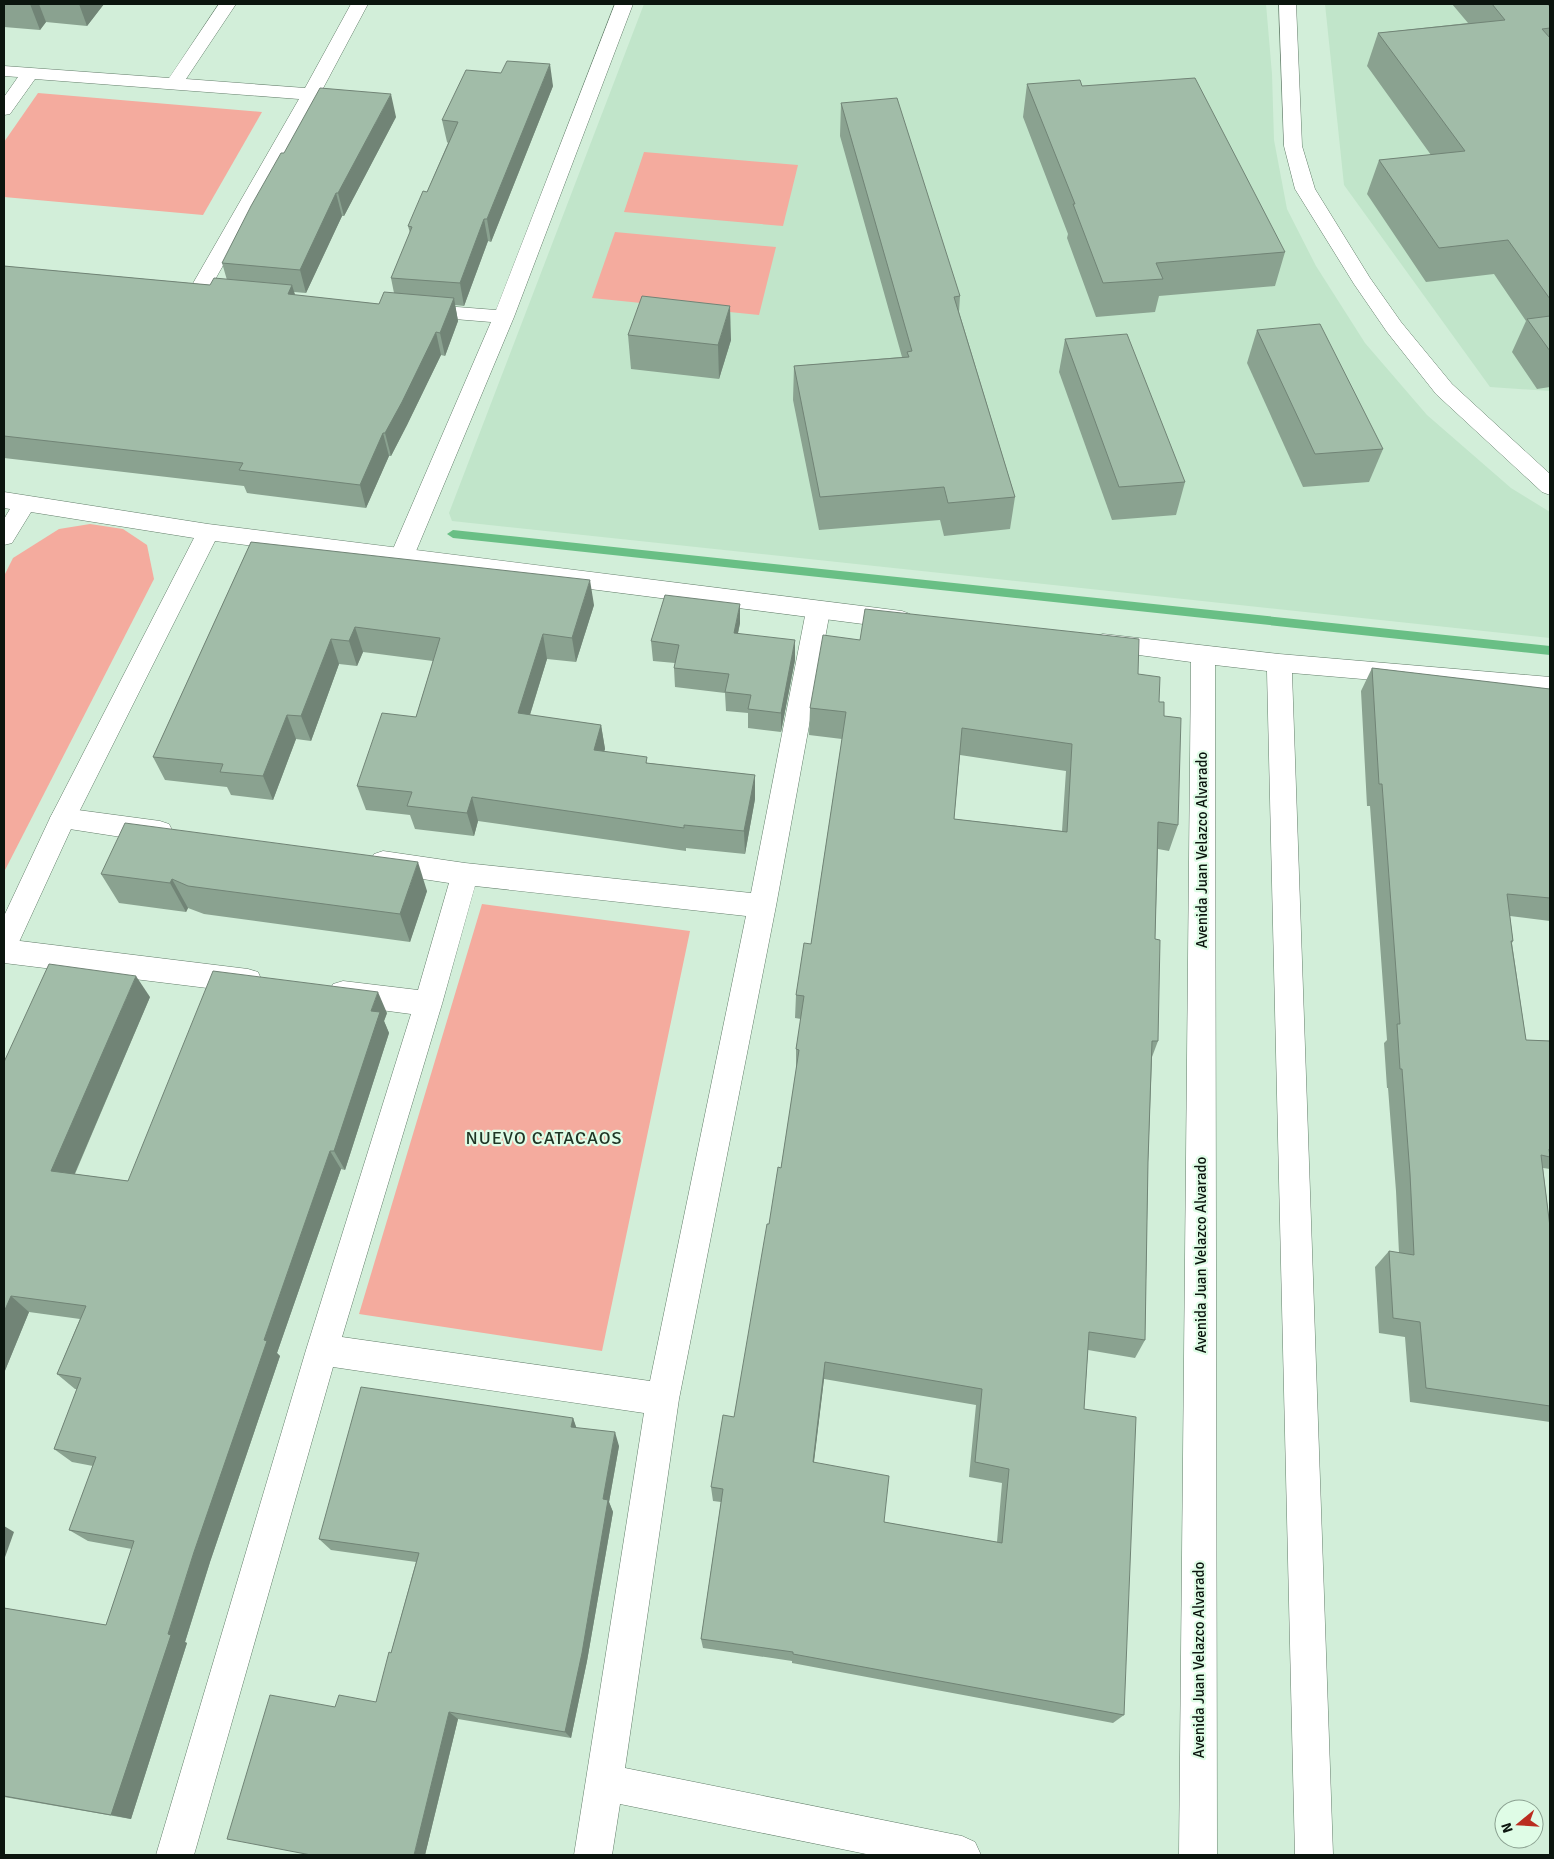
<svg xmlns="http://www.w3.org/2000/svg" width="1554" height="1859" viewBox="0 0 1554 1859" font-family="Signika,sans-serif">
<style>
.built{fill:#c1e5ca}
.green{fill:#f4ab9e}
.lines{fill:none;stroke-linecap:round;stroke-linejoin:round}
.stream{fill:#69bf85;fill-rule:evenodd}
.street-casing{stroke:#647e6b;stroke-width:1}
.secondary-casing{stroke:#647e6b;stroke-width:1}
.street{fill:#fff;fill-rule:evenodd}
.secondary{fill:#fff;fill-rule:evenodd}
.wall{fill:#8aa290;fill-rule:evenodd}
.shaded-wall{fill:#718476}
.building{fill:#a1bca8;stroke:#718476;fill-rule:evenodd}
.labels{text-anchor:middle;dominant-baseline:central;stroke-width:4.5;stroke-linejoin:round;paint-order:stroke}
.street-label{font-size:15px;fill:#0b150e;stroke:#dffce6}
.quarter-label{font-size:18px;letter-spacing:1px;fill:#1e3525;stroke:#dffce6}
</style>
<rect width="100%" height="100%" fill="#d2eed9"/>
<g class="built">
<polygon points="644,4 1266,4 1272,74 1274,140 1287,209 1316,266 1365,343 1427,415 1511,488 1550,512 1550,638 452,521 449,513"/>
<polygon points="1325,4 1550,4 1550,391 1490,387 1344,185"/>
</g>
<g class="green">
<polygon points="38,93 262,112 203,215 4,197 4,142"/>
<polygon points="644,152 798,165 783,226 624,212"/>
<polygon points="615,232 776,247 759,315 592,298"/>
<polygon points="90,524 123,529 147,545 154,579 4,872 4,576 13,558 59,529"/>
<polygon points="482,904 690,931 602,1351 359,1314"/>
</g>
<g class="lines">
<polygon class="stream" points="453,530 1550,646 1550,655 453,538 447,534"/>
<g class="street-casing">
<g id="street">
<polygon points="219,4 236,4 186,79 305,88 351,4 368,4 320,94 208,292 205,296 198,298 191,296 188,292 299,99 35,79 10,114 4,115 4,97 18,77 4,76 4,66 169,78"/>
<polygon points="615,4 633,4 514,317 414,556 410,562 402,564 394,562 390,556 491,322 418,316 411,315 408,310 411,305 418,304 496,310"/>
<polygon points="1279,4 1296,4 1302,146 1315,189 1370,278 1401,322 1452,384 1550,474 1550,495 1542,492 1436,394 1387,332 1354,284 1295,189 1284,146"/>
<path d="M 818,602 L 826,605 L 830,611 L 776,906 L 679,1399 L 625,1768 L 962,1836 L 975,1842 L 981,1855 L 871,1855 L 620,1804 L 612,1855 L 574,1855 L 644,1413 L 333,1367 L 194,1855 L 156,1855 L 306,1350 L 411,1014 L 343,1005 L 333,1002 L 329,993 L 333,984 L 343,981 L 418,990 L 449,883 L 383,873 L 374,870 L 370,862 L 374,854 L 383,851 L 465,863 L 751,893 L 806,611 L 810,605 ZM 475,886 L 746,916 L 650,1381 L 342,1337 L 442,1004 Z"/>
<polygon points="63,808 160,821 169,824 173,832 169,840 160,843 63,828 54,825 50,818 54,811"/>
<polygon points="4,939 248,969 258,972 262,981 258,990 248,993 4,963"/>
</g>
</g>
<g class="secondary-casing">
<g id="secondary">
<polygon points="4,492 208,524 902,611 910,614 914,620 910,626 902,629 215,541 76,818 14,953 4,957 4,916 50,818 194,538 31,512 12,543 4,545 4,519 10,509 4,508"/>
<polygon points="1103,634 1279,654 1550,677 1550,695 1292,673 1333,1855 1295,1855 1267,671 1215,665 1217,1855 1179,1855 1191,662 1094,649 1091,643 1094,637"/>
</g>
</g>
<use href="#street" class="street"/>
<use href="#secondary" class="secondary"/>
</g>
<g class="wall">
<polygon points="4,4 104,4 87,26 46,22 40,30 4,27"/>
<polygon points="1452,4 1548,4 1550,7 1550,387 1537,389 1512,352 1526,321 1494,274 1426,282 1367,194 1379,160 1431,155 1367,66 1378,33 1468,23"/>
<polygon points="1027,84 1082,86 1285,252 1275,286 1159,296 1155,312 1096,317 1067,238 1068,234 1023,117"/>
<polygon points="553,86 491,242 488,241 464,306 455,305 458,321 445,356 441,355 407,425 391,456 389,456 366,508 247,493 244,486 4,458 4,266 210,285 227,280 222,263 284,153 396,117 344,216 342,216 306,293 294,292 295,295 379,304 394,293 391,278 410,233 408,226 427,192 448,143 447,142 442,120"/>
<polygon points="841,103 960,296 959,312 1015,497 1010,529 944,536 940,520 819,530 793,400 794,366 902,357 840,136"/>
<polygon points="1257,330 1383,449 1369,482 1303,487 1247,363"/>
<polygon points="628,335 731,340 719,379 631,369"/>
<polygon points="1065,339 1185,482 1176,515 1112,520 1059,372"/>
<polygon points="251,542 594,605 576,662 547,659 530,715 601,725 605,749 604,751 648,763 755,775 755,799 745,854 686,848 686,851 478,821 474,836 415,829 410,815 366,810 357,786 416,717 433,661 363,652 357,666 339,664 311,741 296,739 273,800 231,795 227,787 165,780 153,757"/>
<polygon points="740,623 738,633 795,660 781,732 748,728 748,713 726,711 725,693 675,687 674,668 675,663 653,661 651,641"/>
<polygon points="1372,668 1550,689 1550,921 1510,916 1513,941 1512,943 1526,1040 1550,1041 1550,1169 1543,1168 1550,1227 1550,1422 1410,1402 1405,1337 1379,1333 1375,1267 1389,1251 1399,1253 1396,1191 1388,1088 1387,1088 1384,1043 1387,1040 1370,806 1367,806 1361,691"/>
<path d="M 1138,674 L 1159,702 L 1164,716 L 1178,825 L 1169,851 L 1158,849 L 1155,939 L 1158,1041 L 1152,1057 L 1148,1162 L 1145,1340 L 1135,1358 L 1088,1350 L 1084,1409 L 1124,1715 L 1113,1723 L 792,1663 L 792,1661 L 703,1648 L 701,1639 L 721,1502 L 713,1501 L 711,1487 L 734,1417 L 769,1224 L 781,1168 L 796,1072 L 796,1049 L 801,1019 L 795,1018 L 796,995 L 811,944 L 842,739 L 809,735 L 810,708 ZM 960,755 L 1066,771 L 1062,831 L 954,819 ZM 824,1379 L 976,1405 L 969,1477 L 1002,1483 L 997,1542 L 884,1522 L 814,1462 Z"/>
<polygon points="101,874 427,891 410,942 204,914 188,908 186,912 119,903"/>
<polygon points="150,997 75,1174 128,1181 387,1013 384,1021 389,1033 345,1170 341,1169 277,1353 280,1356 210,1562 185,1642 187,1643 131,1819 4,1797 4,1608 106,1625 132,1549 88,1541 69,1530 93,1466 72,1462 54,1449 77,1389 75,1389 57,1374 80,1319 29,1312 4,1373 4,1062"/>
<polygon points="573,1418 576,1428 619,1446 609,1502 613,1512 587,1661 571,1738 458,1719 425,1855 335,1707 376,1702 391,1653 416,1562 331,1550 319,1539"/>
</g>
<g class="shaded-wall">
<polygon points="30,4 39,4 46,22 40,30"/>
<polygon points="79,4 104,4 87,26"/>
<polygon points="550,64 553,86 491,242 487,219"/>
<polygon points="391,94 396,117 344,216 338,193"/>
<polygon points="336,193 342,216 306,293 300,270"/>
<polygon points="484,219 488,241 464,306 460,283"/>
<polygon points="292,285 299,308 288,294"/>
<polygon points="454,298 458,321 445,356 440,333"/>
<polygon points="730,306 731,340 719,379 718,345"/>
<polygon points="436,332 441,355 407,425 391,456 385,433"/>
<polygon points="383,433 389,456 366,508 360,485"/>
<polygon points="590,580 594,605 576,662 572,638"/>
<polygon points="740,604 740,623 734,652 734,633"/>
<polygon points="355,627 363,652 357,666 349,641"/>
<polygon points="543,634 547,659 523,737 518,713"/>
<polygon points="331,639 339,664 311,741 301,716"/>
<polygon points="795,640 795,660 781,732 781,713"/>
<polygon points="287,715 296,739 273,800 263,776"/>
<polygon points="601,725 605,749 597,773 594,750"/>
<polygon points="755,775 755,799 745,854 744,831"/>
<polygon points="472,797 478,821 474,836 467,813"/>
<polygon points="418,862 427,891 410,942 400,914"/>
<polygon points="172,879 188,908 186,912 170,883"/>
<polygon points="136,976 150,997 68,1189 51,1171"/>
<polygon points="378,992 387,1013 384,1021 389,1033 345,1170 334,1151 371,1011"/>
<polygon points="330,1151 341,1169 277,1353 280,1356 210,1562 185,1642 187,1643 131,1819 111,1815 194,1552 264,1340"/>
<polygon points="11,1296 29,1312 4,1373 4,1312"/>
<polygon points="825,1362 824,1379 812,1477 813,1462"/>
<polygon points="573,1418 578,1432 571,1427"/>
<polygon points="615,1432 619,1446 609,1502 613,1512 587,1661 571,1738 565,1732 603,1499"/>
<polygon points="4,1526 14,1532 4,1560"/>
<polygon points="449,1712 458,1719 425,1855 414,1855"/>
</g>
<g class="building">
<polygon points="1492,4 1548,4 1550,7 1550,28 1542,29 1550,38 1550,299 1508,240 1439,248 1379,160 1465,151 1378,33 1505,20"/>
<polygon points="507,61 550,64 487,219 484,219 460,283 391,278 412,227 408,226 423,191 427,192 458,122 442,120 466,70 501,73"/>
<polygon points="1195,78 1285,252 1156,263 1163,279 1103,283 1073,204 1075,204 1027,84 1080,80 1082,86"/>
<polygon points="320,88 391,94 338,193 336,193 300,270 222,263 251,206 281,153 284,153"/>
<polygon points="897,98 960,296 954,297 1015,497 948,503 944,487 820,497 794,366 909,357 907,352 912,351 841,103"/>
<polygon points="4,266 210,285 214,278 292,285 288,294 379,304 384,292 454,298 440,333 436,332 402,402 385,433 383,433 360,485 239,470 243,463 4,436"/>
<polygon points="642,296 730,306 718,345 628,335"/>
<polygon points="1550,316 1550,351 1527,319"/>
<polygon points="1320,324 1383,449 1315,454 1257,330"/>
<polygon points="1127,334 1185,482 1119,487 1065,339"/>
<polygon points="251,542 590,580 572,638 543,634 518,713 601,725 594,750 647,757 646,763 755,775 744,831 684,825 684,828 472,797 467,813 407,806 412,792 357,786 382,713 416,717 440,638 355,627 349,641 331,639 301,716 287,715 263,776 220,772 223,764 153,757"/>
<polygon points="665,595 740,604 734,633 795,640 781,713 748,709 751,695 725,692 729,674 674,668 679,645 651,641"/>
<path d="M 865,609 L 1139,639 L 1138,674 L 1160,677 L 1159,702 L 1164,702 L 1164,716 L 1181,718 L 1178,825 L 1158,822 L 1155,939 L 1160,940 L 1158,1041 L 1152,1041 L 1148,1162 L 1145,1340 L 1089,1332 L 1084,1409 L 1136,1417 L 1124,1715 L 793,1654 L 793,1652 L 701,1639 L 723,1489 L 711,1487 L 723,1415 L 734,1417 L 767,1224 L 769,1224 L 778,1167 L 781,1168 L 799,1050 L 796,1049 L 804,996 L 796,995 L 804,943 L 811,944 L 846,712 L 810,708 L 823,635 L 860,640 ZM 962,728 L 1072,744 L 1067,832 L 954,819 ZM 825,1362 L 982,1389 L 975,1462 L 1009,1469 L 1002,1543 L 884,1522 L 889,1476 L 813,1462 Z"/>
<polygon points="1372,668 1550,689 1550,898 1507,894 1513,941 1511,941 1526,1040 1550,1041 1550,1149 1549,1149 1550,1157 1541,1155 1550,1227 1550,1406 1426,1388 1420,1322 1393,1318 1389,1251 1414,1255 1410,1174 1402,1069 1400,1069 1397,1024 1400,1024 1382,784 1379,784"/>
<polygon points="125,823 418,862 400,914 188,886 172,879 170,883 101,874"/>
<polygon points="49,964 136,976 51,1171 128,1181 213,971 378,992 371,1011 380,1012 334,1151 330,1151 264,1340 267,1341 194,1552 168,1634 171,1635 111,1815 4,1796 4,1608 106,1625 134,1541 69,1530 96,1457 54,1449 81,1378 57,1374 86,1306 11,1296 4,1312 4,1062"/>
<polygon points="361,1387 573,1418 571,1427 615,1432 603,1499 608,1500 582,1653 565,1732 449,1712 414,1855 311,1855 227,1839 270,1695 335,1707 339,1695 376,1702 389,1652 391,1653 419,1553 319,1539"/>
</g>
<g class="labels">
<g class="street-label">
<text transform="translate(1202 850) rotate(-90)">Avenida Juan Velazco Alvarado</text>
<text transform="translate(1201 1255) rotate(-90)">Avenida Juan Velazco Alvarado</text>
<text transform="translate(1199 1660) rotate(-90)">Avenida Juan Velazco Alvarado</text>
</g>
<g class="quarter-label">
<text x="544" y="1138">NUEVO CATACAOS</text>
</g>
</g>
<rect width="1554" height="1859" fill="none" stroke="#0b150e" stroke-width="10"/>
<g transform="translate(1519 1824) rotate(252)"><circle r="24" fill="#dffce6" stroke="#8aa090"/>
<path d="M0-4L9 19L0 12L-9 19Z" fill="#ba2d20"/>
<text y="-8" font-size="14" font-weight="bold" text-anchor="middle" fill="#0b150e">N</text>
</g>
</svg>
